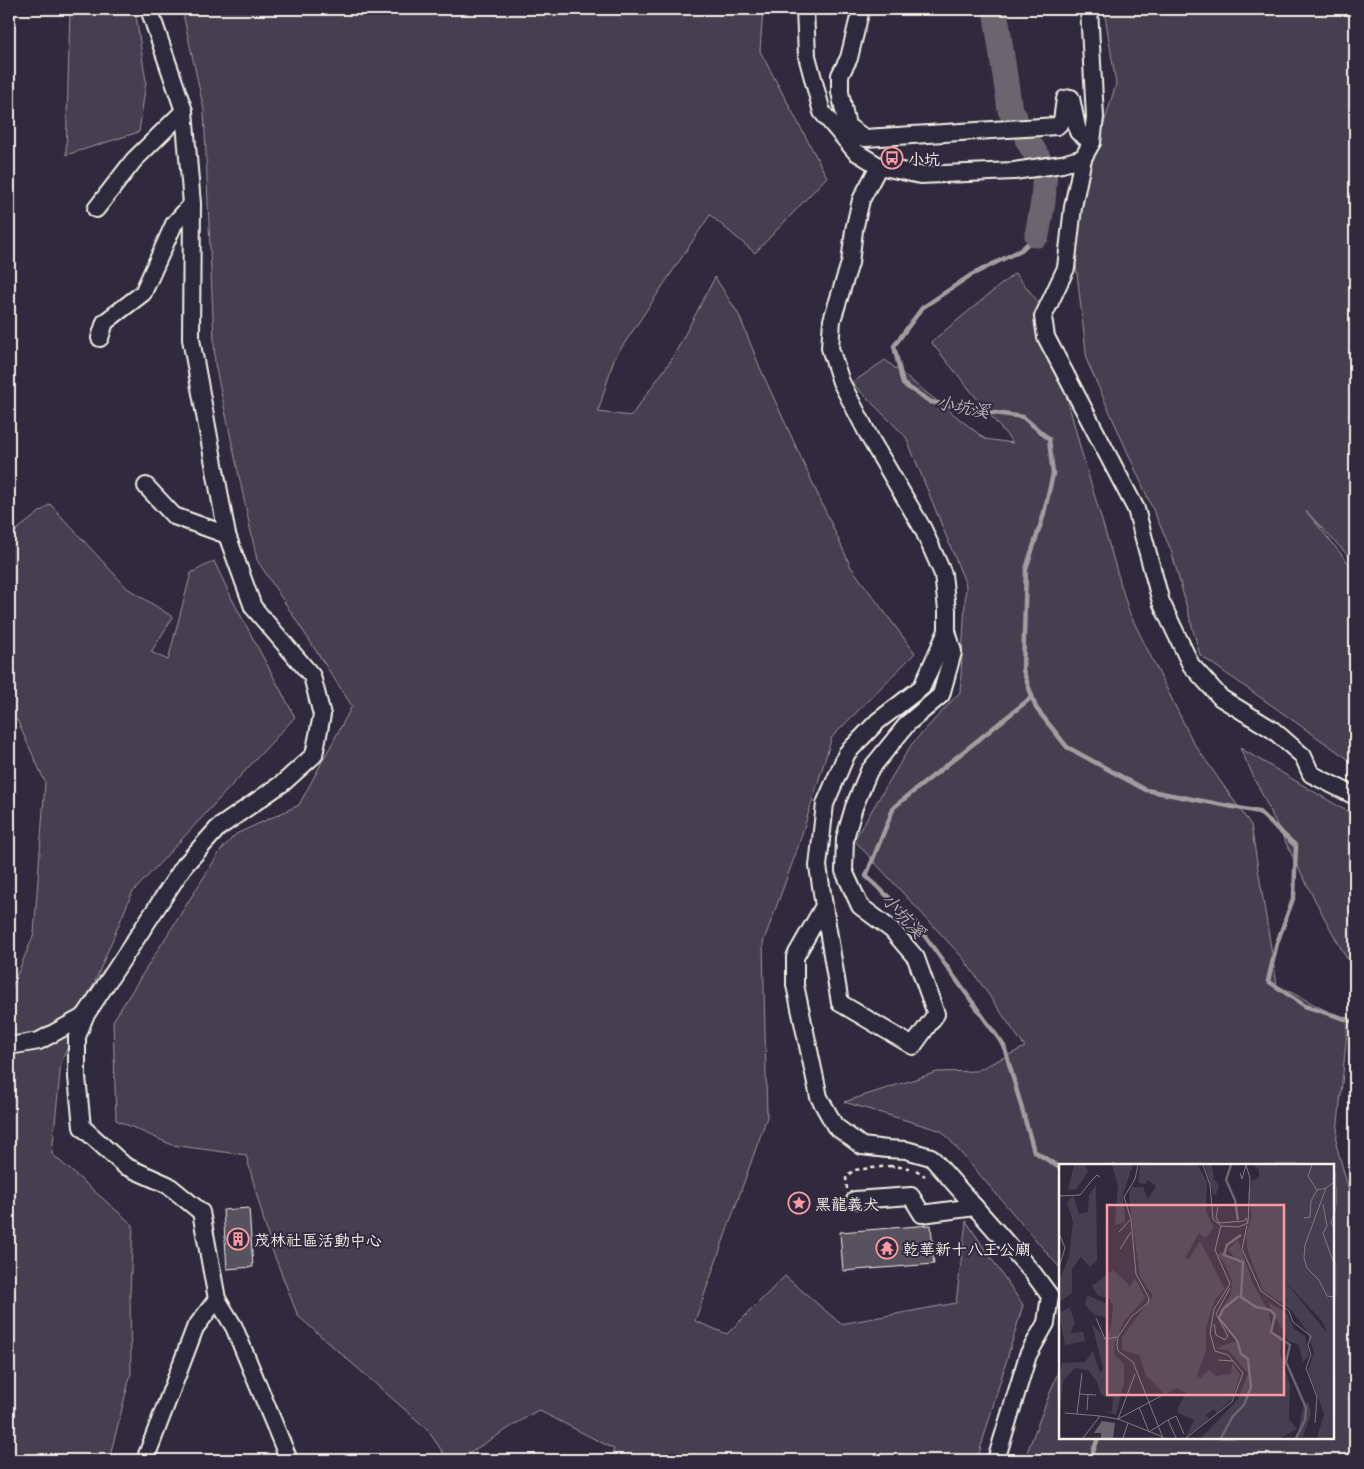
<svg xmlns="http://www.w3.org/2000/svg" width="1364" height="1469" viewBox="0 0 1364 1469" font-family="Mali,'LXGW WenKai TC',sans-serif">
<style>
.green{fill:#454050;stroke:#9c989c}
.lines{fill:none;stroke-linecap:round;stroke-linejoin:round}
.stream{stroke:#a19ea0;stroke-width:4.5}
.river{stroke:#6a6670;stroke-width:25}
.building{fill:#56525f;stroke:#f4f1e8}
.minor-casing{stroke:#f4f1e8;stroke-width:20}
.path{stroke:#f4f1e8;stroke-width:2.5;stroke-dasharray:4 4;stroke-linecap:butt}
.minor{stroke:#2f2a3d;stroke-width:16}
.labels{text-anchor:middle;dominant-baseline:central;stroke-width:4;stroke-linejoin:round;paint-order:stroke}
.poi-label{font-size:16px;fill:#f4f1e8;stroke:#2f2a3d;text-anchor:start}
.water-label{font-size:18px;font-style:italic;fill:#b6b2b2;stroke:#2f2a3d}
.inset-river{fill:none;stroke:#6a6670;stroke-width:2.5}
.inset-road{fill:none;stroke:#7e7a81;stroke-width:1}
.view{fill:#ff9aa2;fill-opacity:0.15;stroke:#ff9aa2;stroke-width:2.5}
.inset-edge{fill:none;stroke:#f4f1e8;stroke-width:2.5}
</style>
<rect width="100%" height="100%" fill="#2f2a3d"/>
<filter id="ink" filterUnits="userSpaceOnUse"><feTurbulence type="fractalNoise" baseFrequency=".02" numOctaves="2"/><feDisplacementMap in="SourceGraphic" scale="10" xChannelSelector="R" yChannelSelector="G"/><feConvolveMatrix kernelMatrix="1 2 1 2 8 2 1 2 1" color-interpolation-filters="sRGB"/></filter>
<g filter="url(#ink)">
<g class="green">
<polygon points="70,9 135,9 146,82 139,132 66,155"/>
<polygon points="182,9 763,9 760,51 827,177 755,253 710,215 614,359 598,412 631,416 672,359 715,277 739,315 761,370 851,567 915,653 832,737 797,850 763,943 767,1117 695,1321 727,1334 785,1276 841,1324 956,1303 966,1221 1023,1305 977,1460 610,1460 614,1449 538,1410 458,1460 448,1460 427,1429 298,1316 271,1247 246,1155 172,1145 116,1120 113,1021 221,850 236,834 299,805 352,706 257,560 215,364 204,110"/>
<polygon points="1104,9 1355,9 1355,563 1306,511 1355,571 1355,764 1200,655 1171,550 1087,361 1072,229 1116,84"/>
<polygon points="1015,273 1043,308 1081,450 1129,612 1193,742 1251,825 1277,985 1348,1022 1336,1144 1355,1212 1355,1460 1024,1460 1060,1367 1060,1438 1333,1438 1333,1165 1060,1165 1060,1268 942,1131 844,1102 937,1072 976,1071 1025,1047 963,958 854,840 911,745 960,692 966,585 906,437 852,383 885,360 985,439 1013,443 931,342"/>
<polygon points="50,504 127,588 173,617 151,652 168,660 191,573 214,561 233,601 295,717 132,893 61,1063 52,1154 133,1225 130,1293 131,1373 109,1460 9,1460 9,994 34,934 45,782 17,720 9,719 9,536"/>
<path d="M 1240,748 L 1355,816 L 1355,973 C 1313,900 1276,824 1240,748 Z"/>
</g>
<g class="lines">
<g class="stream">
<polyline points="1037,235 1021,250 971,275 922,308 894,346 903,384 931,402 988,412 1023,417 1049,439 1053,474 1043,517 1026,569 1023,670 1036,708 1067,747 1146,790 1259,812 1296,846 1294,896 1277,943 1268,981 1305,1006 1355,1022"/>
<polyline points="1032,697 894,807 866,876 914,921 1004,1046 1034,1151 1060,1168"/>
<polyline points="1090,1460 1098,1438"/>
</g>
<g class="river">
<polyline points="995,9 1010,110 1015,117"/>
<polyline points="1027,139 1045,170 1043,202 1037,235"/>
</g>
</g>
<g class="building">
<polygon points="249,1208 253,1267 227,1269 223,1210"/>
<polygon points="931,1225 934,1264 843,1271 840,1232"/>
</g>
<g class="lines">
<g class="minor-casing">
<g id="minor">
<polyline points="149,9 184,111 192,204 191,339 227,535 253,607 312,676 322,715 314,755 284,782 218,828 184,866 85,1016 77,1037 77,1077 82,1127 125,1166 168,1185 201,1212 217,1299 234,1327 289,1460"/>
<polyline points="805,9 807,56 822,112 856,152 879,166 861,200 854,230 850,263 832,320 830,348 841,382 871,440 923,529 943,574 947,610 947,631 922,687 878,721 847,753 825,804 818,866 824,906 795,957 795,985 819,1097 835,1126 862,1146 887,1149 906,1150 931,1157 1033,1273 1050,1296 1046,1323 1028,1355 996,1460"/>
<polyline points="860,13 849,58 840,75 840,92 847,126 865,138 1057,126 1062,121 1065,99 1071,98 1078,132 1092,142"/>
<polyline points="1083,158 1073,207 1066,268 1043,317 1046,337 1136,509 1161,602 1191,665 1221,698 1273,730 1303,756 1311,774 1355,796"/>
<polyline points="879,166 920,175 1014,171 1062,164 1083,158 1092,142 1095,117 1089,9"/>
<polyline points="96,209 134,160 184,111"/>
<polyline points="100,338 105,322 143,293 174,224 192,204"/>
<polyline points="146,486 174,516 227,535"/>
<polyline points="824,906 840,1003 913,1046 936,1014 916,958 892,930 860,906 844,871 845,838 854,807 869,771 908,723 941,695 953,652 947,631"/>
<polyline points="9,1046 39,1041 85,1016"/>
<polyline points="855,1200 911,1196 922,1214 975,1207"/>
<polyline points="145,1460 195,1328 217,1299"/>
</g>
</g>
<g class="path">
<polyline points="890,1166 909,1168"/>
<polyline points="916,1170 925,1176"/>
<polyline points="847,1189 846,1177 854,1170 890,1166 890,1163"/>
</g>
<use href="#minor" class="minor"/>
</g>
</g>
<defs>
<g id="bus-ring" transform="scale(1.125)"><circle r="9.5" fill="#2f2a3d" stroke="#ff9aa2" stroke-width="1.5"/><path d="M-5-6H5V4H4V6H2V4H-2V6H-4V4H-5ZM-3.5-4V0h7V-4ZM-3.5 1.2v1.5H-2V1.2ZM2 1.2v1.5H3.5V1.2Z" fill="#ff9aa2"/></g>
<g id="sight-ring" transform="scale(1.125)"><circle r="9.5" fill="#2f2a3d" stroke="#ff9aa2" stroke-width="1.5"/><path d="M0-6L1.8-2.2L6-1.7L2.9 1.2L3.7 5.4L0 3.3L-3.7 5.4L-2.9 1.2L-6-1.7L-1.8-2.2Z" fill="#ff9aa2"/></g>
<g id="building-ring" transform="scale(1.125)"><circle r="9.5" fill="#2f2a3d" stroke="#ff9aa2" stroke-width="1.5"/><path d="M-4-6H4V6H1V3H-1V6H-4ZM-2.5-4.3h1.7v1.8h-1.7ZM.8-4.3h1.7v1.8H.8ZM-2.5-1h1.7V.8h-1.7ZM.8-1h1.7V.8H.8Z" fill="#ff9aa2"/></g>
<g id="temple-ring" transform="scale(1.125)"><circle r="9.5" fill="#2f2a3d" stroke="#ff9aa2" stroke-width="1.5"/><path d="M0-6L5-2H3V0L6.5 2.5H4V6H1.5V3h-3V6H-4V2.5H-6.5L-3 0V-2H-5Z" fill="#ff9aa2"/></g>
</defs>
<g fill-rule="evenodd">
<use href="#bus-ring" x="892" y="158"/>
<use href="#sight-ring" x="799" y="1203"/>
<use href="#building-ring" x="238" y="1239"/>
<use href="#temple-ring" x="887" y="1248"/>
</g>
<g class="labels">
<g class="poi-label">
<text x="908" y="158">小坑</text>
<text x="815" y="1203">黑龍義犬</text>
<text x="254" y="1239">茂林社區活動中心</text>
<text x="903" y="1248">乾華新十八王公廟</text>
</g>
<g class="water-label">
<text transform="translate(963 406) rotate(11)">小坑溪</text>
<text transform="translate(904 915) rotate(47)">小坑溪</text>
</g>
</g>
<g transform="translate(1059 1164)">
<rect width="275" height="275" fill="#2f2a3d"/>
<path d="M 15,1 L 26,1 L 29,8 L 17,25 L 9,26 ZM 53,1 L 74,1 L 64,30 L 66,58 L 56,61 L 59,22 ZM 81,1 L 139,1 L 148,18 L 147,48 L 155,64 L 146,74 L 140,69 L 126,94 L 130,95 L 141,77 L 166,125 L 156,136 L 147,163 L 147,186 L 138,212 L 142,214 L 150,206 L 157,212 L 172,210 L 173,199 L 181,210 L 173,235 L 158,249 L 155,245 L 147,251 L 150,255 L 127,273 L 135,256 L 119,249 L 119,243 L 127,229 L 118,224 L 106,231 L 87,211 L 80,191 L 63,186 L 63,173 L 94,132 L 81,113 L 70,33 L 72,23 L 84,23 L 89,35 L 97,22 L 89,16 L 86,20 L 79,19 ZM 146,1 L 153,1 L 155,15 L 160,22 L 157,31 L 154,30 ZM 195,1 L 275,1 L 275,274 L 258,274 L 265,250 L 249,206 L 255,189 L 248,167 L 232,146 L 204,126 L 189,88 L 187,71 L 193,52 L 189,30 L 193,16 L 200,14 L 200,6 ZM 225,116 L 263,157 L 269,170 ZM 37,21 L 38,96 L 31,103 L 22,93 L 13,105 L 13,129 L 0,138 L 0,117 L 10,93 L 14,58 L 8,39 L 14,31 L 20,50 L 29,48 L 30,31 ZM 179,76 L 194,120 L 210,148 L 213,168 L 223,173 L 221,189 L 231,221 L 230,255 L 238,265 L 221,274 L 142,274 L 179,235 L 189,209 L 170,187 L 157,184 L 181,176 L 159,150 L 172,131 L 173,117 L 165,98 L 158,90 L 163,88 L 179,98 L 169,85 ZM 54,106 L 70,121 L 69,126 L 76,114 L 86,134 L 65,157 L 56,179 L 55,190 L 65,200 L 65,219 L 57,251 L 45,247 L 53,248 L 54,234 L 42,231 L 38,218 L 29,206 L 16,204 L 4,217 L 0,266 L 0,211 L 3,199 L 26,198 L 34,187 L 41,209 L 44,204 L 33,160 L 47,175 L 52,162 L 54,142 L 50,134 L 39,132 L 33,122 ZM 28,131 L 48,140 L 49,154 L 36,151 L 26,141 ZM 209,138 L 228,149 L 235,165 L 246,172 L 250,191 L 244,199 L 240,181 L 229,177 ZM 11,143 L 16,160 L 11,169 L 24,168 L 26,177 L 6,181 L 0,149 ZM 245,239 L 250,239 L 252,250 L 244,273 L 238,274 Z" fill="#454050" fill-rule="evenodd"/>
<path d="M 43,257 L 56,259 L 54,274 L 42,274 L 42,269 L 35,269 Z" fill="#6a6670"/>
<path class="inset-river" d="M 172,1 L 167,16 L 176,36 L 179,56M 182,71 L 168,81 L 165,91 L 184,98 L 182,133 L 197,143 L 211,146 L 216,151 L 212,168 L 231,181 L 227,198 L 247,244 L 246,256 L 237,274M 162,274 L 174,252 L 185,241 L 192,223 L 189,195 L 182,190 L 178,176 L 160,154 L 164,145 L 180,132"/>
<path class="inset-road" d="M 79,1 L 76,15 L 65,33 L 72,55 L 77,110 L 90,134 L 89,139 L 72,153 L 59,173 L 58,181 L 59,187 L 74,198 L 104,274M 253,1 L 249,12 L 258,26 L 267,24 L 275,18M 181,9 L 183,15 L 187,1M 267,24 L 246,81 L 245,94 L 248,104 L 260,116 L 268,132 L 275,133M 0,32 L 21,31 L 33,16 L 38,11 L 41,13M 264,40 L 268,62 L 264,69 L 275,100M 159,43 L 157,53 L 160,59 L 185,57 L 187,54 L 189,59M 275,49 L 272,59 L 275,64M 245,54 L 251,53 L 252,37 L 258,26M 188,61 L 183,85 L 202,127 L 230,147 L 234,158 L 252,172 L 249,181 L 252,191 L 247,204 L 258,233 L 256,259M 162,62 L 179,63 L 189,59 L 191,14 L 187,1M 60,68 L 71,56M 0,69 L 6,84 L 0,103M 61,85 L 72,68M 37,154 L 46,175 L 58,173M 155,160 L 157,171 L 166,176 L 169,172 L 157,150 L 171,124M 159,196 L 174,197M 21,230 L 37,231M 80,243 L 90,268 L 109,256 L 117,274M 28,246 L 29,231M 6,249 L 41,252M 18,250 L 23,209M 59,255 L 76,210M 59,255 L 102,232M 109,256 L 117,252 L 125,270M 24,274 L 41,252 L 59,255 L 104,273M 64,274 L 69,259M 127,274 L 173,238 L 184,209 L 169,191 L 156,187 L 151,169 L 155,145 L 171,120 L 156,86 L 162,62 L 154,55 L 151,21 L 144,1"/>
<path class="view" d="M 48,41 L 225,41 L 225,231 L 48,231 Z"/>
<rect width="275" height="275" class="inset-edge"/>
</g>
<rect width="1364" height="1469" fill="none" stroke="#2f2a3d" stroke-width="30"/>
<rect x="15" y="15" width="1334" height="1439" fill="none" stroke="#f4f1e8" stroke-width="2" filter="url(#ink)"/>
</svg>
